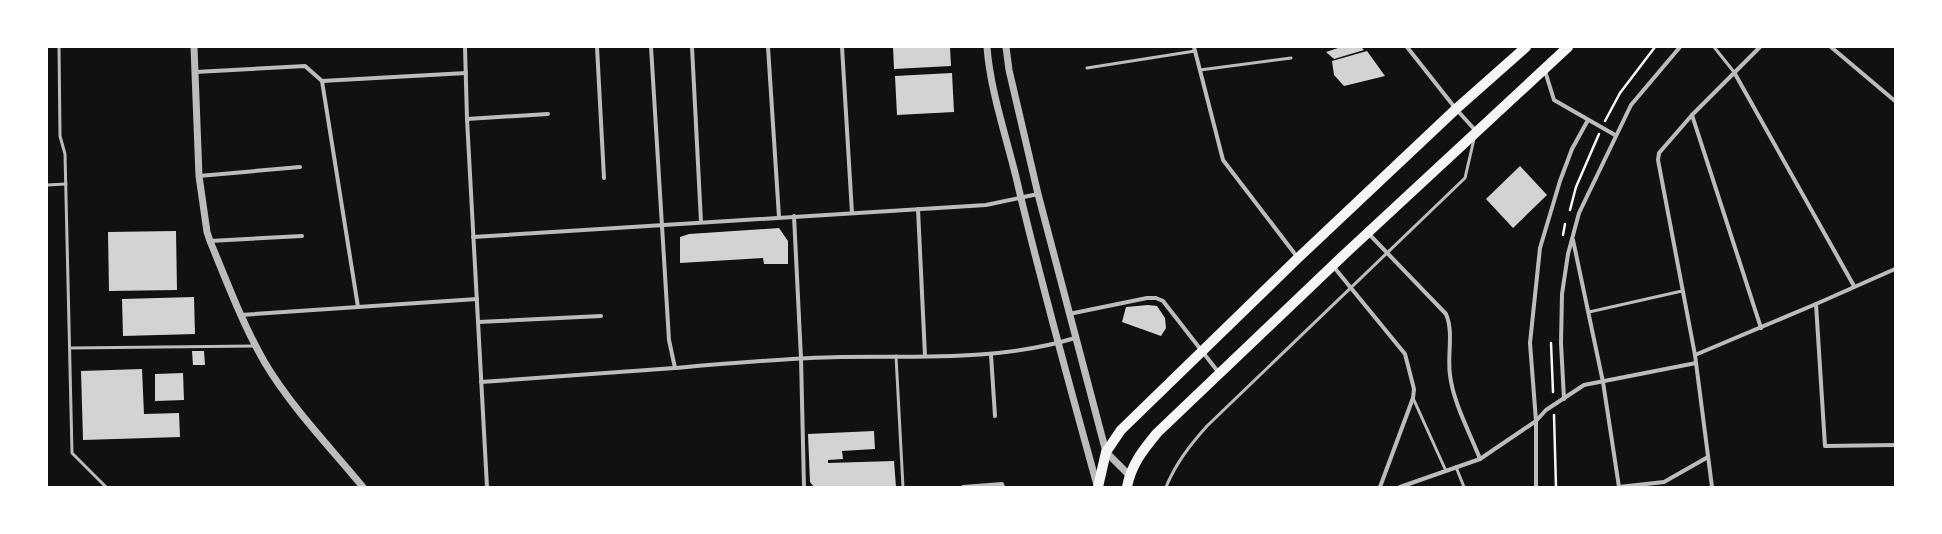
<svg xmlns="http://www.w3.org/2000/svg" width="1942" height="534" viewBox="0 0 1942 534" font-family="Overpass,sans-serif">
<style>
.building{fill:#d3d3d3}
.lines{fill:none;stroke-linecap:round;stroke-linejoin:round}
.path{stroke:#f5f5f5;stroke-width:2.5}
.service{stroke:#bcbcbc;stroke-width:3}
.minor{stroke:#bcbcbc;stroke-width:4}
.tertiary{stroke:#bcbcbc;stroke-width:7}
.primary{stroke:#f5f5f5;stroke-width:10}
</style>
<rect width="100%" height="100%" fill="#111"/>
<g class="building">
<polygon points="893,47 950,47 951,66 894,69"/>
<polygon points="1341,47 1361,47 1364,50 1334,59 1326,52"/>
<polygon points="1367,51 1385,76 1344,86 1334,75 1332,61"/>
<polygon points="952,73 954,112 897,115 895,76"/>
<polygon points="1520,166 1547,195 1513,228 1486,199"/>
<polygon points="779,228 788,241 788,264 764,264 763,258 680,263 680,237 689,234"/>
<polygon points="176,231 177,290 109,291 108,232"/>
<polygon points="194,297 195,334 123,336 122,299"/>
<polygon points="1148,305 1157,306 1165,318 1166,328 1161,336 1122,322 1126,307"/>
<polygon points="192,351 204,351 205,365 193,365"/>
<polygon points="142,369 144,414 179,413 180,437 83,440 81,371"/>
<polygon points="183,373 184,400 155,401 155,374"/>
<polygon points="874,431 875,449 842,451 843,459 828,460 828,463 894,461 896,487 814,487 810,482 808,434"/>
</g>
<g class="lines">
<g class="path">
<polyline points="1605,121 1620,93 1655,47"/>
<polyline points="1570,210 1576,187 1599,134"/>
<polyline points="1563,235 1565,224"/>
<polyline points="1551,343 1553,392"/>
<polyline points="1554,415 1556,487"/>
</g>
<g class="service">
<polyline points="59,47 60,136 65,154 72,453 106,487"/>
<polyline points="1714,47 1734,72"/>
<polyline points="1087,68 1195,51"/>
<polyline points="1200,70 1291,58"/>
<polyline points="47,185 66,184"/>
<polyline points="1589,312 1682,291"/>
<polyline points="70,348 254,346"/>
<polyline points="896,356 903,487"/>
<polyline points="1413,398 1446,471"/>
<polyline points="1456,467 1464,487"/>
<path d="M 1166,487 C 1176,463 1190,445 1207,426 L 1465,178 L 1474,139"/>
</g>
<g class="minor">
<polyline points="465,47 467,119 487,487"/>
<polyline points="597,47 604,178"/>
<path d="M 651,47 L 669,340 L 675,368 C 731,363 786,358 841,357 C 919,356 1000,361 1075,338"/>
<polyline points="692,47 701,222"/>
<polyline points="768,47 779,217"/>
<polyline points="842,47 852,213"/>
<polyline points="1194,47 1223,160 1298,258"/>
<polyline points="1407,47 1456,109 1476,131"/>
<polyline points="1831,47 1895,101"/>
<polyline points="1545,71 1554,100 1615,135"/>
<polyline points="195,72 305,66 322,81 466,73"/>
<polyline points="1734,72 1854,286"/>
<polyline points="322,81 358,307"/>
<polyline points="1692,115 1761,328"/>
<polyline points="467,119 548,114"/>
<polyline points="199,176 300,167"/>
<polyline points="918,209 925,356"/>
<polyline points="794,216 801,358 804,487"/>
<path d="M 1368,233 L 1446,314 C 1454,333 1447,355 1450,375 C 1453,402 1470,433 1480,459"/>
<polyline points="473,237 986,205 1038,194"/>
<polyline points="1573,240 1603,382 1619,487"/>
<polyline points="210,241 302,236"/>
<polyline points="1333,266 1405,354 1414,389 1413,398 1380,487"/>
<polyline points="1816,304 1825,446 1895,445"/>
<polyline points="1069,314 1147,298 1156,298 1163,301 1219,373"/>
<polyline points="241,315 477,299"/>
<polyline points="478,322 601,316"/>
<polyline points="991,355 995,416"/>
<polyline points="1695,355 1658,160 1659,153 1692,115 1760,47"/>
<polyline points="481,382 675,368"/>
<polyline points="1564,399 1561,343 1562,294 1568,254 1579,213 1631,105 1680,47"/>
<polyline points="963,487 1002,484 1003,487"/>
<polyline points="1400,487 1480,459 1536,421 1546,410 1584,385 1696,363"/>
<polyline points="1536,487 1536,421 1530,343 1540,248 1560,181 1572,149 1588,120"/>
<polyline points="1619,487 1664,482 1708,457"/>
<polyline points="1712,487 1695,355 1816,304 1895,269"/>
</g>
<g class="tertiary">
<path d="M 194,47 L 199,176 L 207,232 L 210,241 C 227,282 243,325 265,363 C 292,408 330,447 363,487"/>
<path d="M 987,47 C 990,89 1006,136 1016,177 C 1040,280 1069,383 1097,485"/>
<polyline points="1006,47 1009,70 1038,194 1106,452 1129,475"/>
</g>
<g class="primary">
<polyline points="1098,487 1106,452 1121,430 1298,258 1456,109 1526,47"/>
<path d="M 1127,487 C 1131,465 1143,450 1157,433 L 1347,252 L 1568,47"/>
</g>
</g>
<rect width="1942" height="534" fill="none" stroke="#ffffff" stroke-width="96"/>
</svg>
